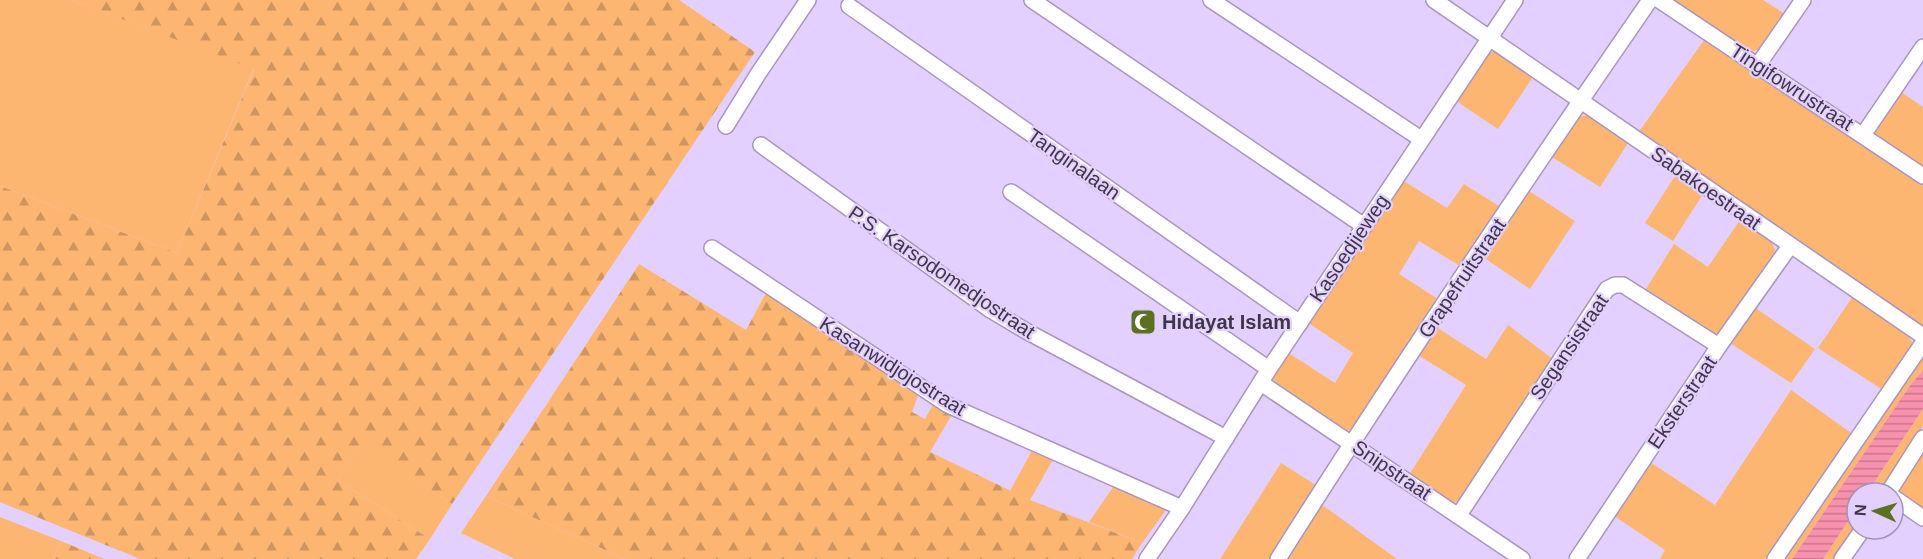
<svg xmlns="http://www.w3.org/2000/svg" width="1923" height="559" viewBox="0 0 1923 559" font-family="Helvetica,sans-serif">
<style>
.green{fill:#fcb671}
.forest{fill:url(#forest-firs)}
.water{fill:url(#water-rules)}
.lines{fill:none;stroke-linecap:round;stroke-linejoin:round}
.minor-casing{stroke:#a895c1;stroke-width:18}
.minor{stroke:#fff;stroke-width:15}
.labels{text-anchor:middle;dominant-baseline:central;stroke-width:4.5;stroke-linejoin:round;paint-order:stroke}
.street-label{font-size:20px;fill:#3f3749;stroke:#e3d0fe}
.poi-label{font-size:20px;font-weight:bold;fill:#3f3749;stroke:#e3d0fe;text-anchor:start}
</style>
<defs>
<pattern id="forest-firs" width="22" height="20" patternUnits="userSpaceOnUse" patternTransform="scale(1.5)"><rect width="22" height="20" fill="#fcb671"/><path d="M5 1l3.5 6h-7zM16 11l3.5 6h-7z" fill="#cd955f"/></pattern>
<pattern id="water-rules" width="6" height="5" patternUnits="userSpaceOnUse" patternTransform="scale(1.5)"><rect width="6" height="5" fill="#f891ab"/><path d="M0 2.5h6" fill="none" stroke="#ca778d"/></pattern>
</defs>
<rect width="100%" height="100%" fill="#e3d0fe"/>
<g class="green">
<polygon points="0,0 71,0 254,68 177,253 0,186"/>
<path d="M 1668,0 L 1763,0 L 1785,14 C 1775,30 1767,54 1746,51 Z"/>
<polygon points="1707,36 1923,181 1923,326 1638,133"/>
<polygon points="1492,52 1497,52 1533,77 1498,129 1456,101 1486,54"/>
<polygon points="1898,90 1923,107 1923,171 1875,138 1872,132"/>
<polygon points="1582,116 1589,116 1628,143 1600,187 1552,157 1576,120"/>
<polygon points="1675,176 1703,194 1673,241 1645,223"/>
<polygon points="1402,180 1447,208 1464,184 1502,208 1460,266 1419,241 1399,274 1441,301 1353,429 1343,432 1278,386 1274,382 1272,375 1287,352 1335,383 1353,353 1307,322"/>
<polygon points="1529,191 1575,221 1530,289 1486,259"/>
<path d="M 1740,220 C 1754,229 1776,238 1776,256 L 1719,334 L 1709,333 L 1646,289 L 1674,244 L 1708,267 Z"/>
<polygon points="1853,296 1906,332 1913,344 1883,390 1818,348"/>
<polygon points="1754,307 1815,349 1791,383 1730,343"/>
<polygon points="1508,325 1554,360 1461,498 1454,503 1444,500 1409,475 1466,385 1418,355 1436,327 1486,359"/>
<polygon points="1923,353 1923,371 1911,384 1792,559 1780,559"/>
<polygon points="1791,390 1854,435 1770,559 1660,559 1665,550 1611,514 1647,460 1715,505"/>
<polygon points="1923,409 1923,426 1878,493 1867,493"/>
<polygon points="1923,439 1923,512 1897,493"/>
<polygon points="359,444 452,504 430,539 337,480"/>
<polygon points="1034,447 1055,456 1030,500 1010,491"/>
<polygon points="1281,463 1319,487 1271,559 1220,559"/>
<polygon points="1116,483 1169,506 1142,543 1089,522"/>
<polygon points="486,496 625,559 515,559 461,533"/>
<polygon points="1321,504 1397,559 1286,559"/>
<polygon points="1857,508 1857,524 1834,559 1823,559"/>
<polygon points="0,517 61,541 53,559 0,559"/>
</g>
<g class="forest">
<polygon points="71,0 679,0 755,52 452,504 359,445 337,480 430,539 416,559 140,559 0,502 0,186 177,253 254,69"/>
<polygon points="639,264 746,330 767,291 919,393 912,412 925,419 934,403 953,413 930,452 1030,500 1142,543 1132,559 625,559 486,496"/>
<polygon points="61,541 104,559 53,559"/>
</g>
<polygon class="water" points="1923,371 1923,409 1867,493 1857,493 1857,508 1823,559 1792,559 1911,384"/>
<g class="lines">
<g class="minor-casing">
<g id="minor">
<polyline points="1032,0 1364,226"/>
<polyline points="1211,0 1421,139"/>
<polyline points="1434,0 1923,336"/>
<polyline points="1659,0 1923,176"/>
<polyline points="849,6 1300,323"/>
<polyline points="1758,65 1803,0"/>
<polyline points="726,126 758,74 808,0"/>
<polyline points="1863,135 1923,47"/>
<polyline points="761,145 989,309 1026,331 1226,438"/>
<polyline points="1011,192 1269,369"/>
<polyline points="712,248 948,405 1182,508"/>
<polyline points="1261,383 1522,559"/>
<polyline points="1888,493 1923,438"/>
<polyline points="1893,497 1923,518"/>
<polyline points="1459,515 1607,289 1615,285 1623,285 1719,346"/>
<polyline points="1147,559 1182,508 1269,369 1515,0"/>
<path d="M 1278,559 C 1397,370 1523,184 1650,0"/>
<polyline points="1577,559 1719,346 1790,246"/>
<polyline points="1775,559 1923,343"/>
<polyline points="1842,559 1863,529"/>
</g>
</g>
<use href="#minor" class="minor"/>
</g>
<defs>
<g id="mosque-square" transform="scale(1.35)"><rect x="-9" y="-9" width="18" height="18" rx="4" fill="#5a7122" stroke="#e3d0fe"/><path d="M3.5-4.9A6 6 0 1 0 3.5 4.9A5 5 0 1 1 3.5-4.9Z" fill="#fff"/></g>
</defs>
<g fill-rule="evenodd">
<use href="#mosque-square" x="1143" y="322"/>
</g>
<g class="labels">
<g class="street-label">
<text transform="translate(1792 87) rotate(33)">Tingifowrustraat</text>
<text transform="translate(1074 164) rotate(35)">Tanginalaan</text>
<text transform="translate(1706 188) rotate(35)">Sabakoestraat</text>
<text transform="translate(1349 248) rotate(-56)">Kasoedjieweg</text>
<text transform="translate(942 272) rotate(34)">P.S. Karsodomedjostraat</text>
<text transform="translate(1462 278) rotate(-56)">Grapefruitstraat</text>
<text transform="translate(1569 347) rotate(-56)">Segansistraat</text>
<text transform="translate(893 366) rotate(32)">Kasanwidjojostraat</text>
<text transform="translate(1682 402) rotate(-56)">Eksterstraat</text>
<text transform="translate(1392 470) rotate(34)">Snipstraat</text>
</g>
<g class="poi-label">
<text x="1162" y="322">Hidayat Islam</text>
</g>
</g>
<g transform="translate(1875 511) rotate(274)"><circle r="28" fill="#e3d0fe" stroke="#a193b6" stroke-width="1.5"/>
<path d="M0-4.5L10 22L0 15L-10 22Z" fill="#5a7122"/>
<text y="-9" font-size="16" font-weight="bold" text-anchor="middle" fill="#3f3749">N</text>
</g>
</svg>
